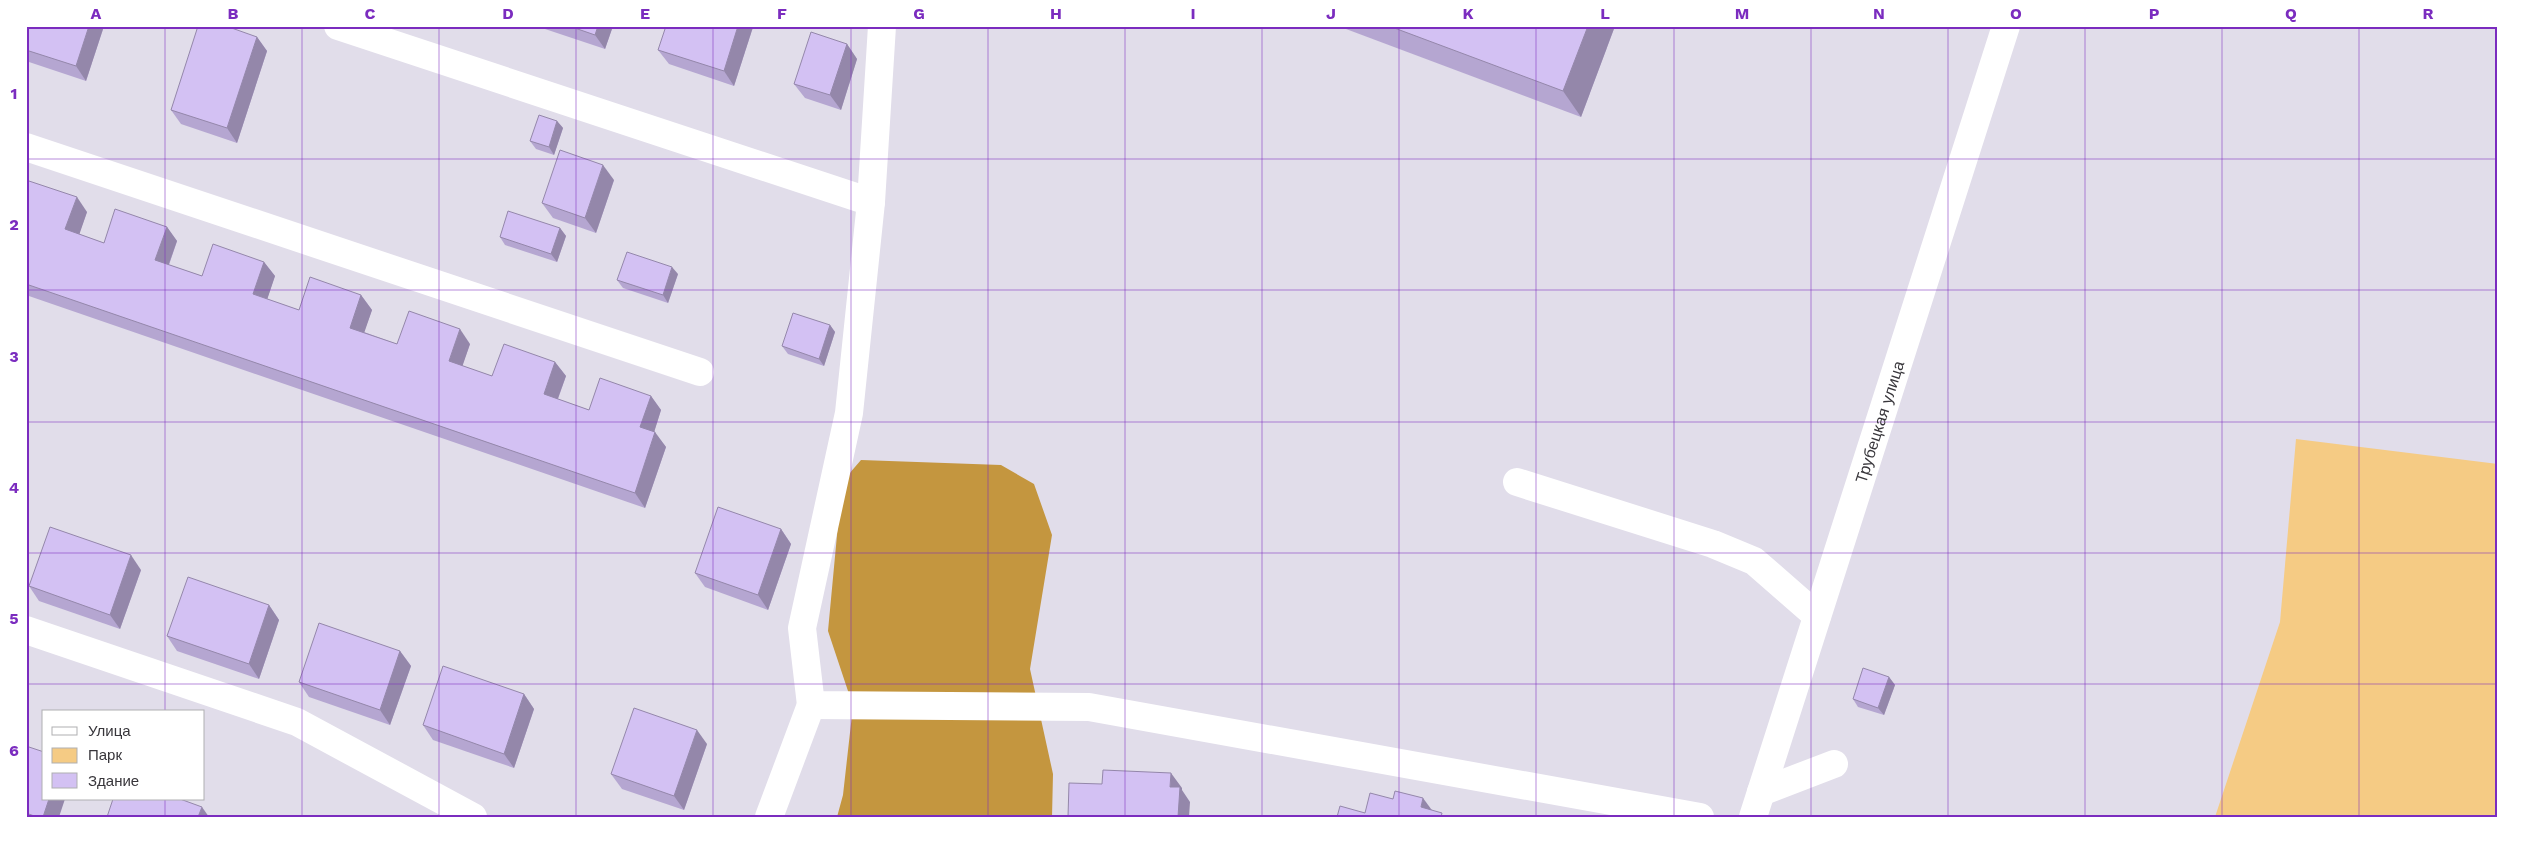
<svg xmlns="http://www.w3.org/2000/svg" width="2524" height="843" viewBox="0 0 2524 843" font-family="'Work Sans',sans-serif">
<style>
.green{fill:#f5cb84}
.forest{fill:#c4963f}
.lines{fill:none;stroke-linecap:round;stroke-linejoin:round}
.minor{stroke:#fff;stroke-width:28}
.wall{fill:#b5a6d1}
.shaded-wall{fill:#9487aa}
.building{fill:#d3c1f3;stroke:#9487aa}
.grid{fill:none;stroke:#7b2cbf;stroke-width:1;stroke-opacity:0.55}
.labels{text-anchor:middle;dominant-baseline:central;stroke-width:4;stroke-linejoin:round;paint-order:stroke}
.street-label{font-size:16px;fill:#38363b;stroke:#fff}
.neatline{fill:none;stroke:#7b2cbf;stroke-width:2}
.grid-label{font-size:16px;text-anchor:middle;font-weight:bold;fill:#7b2cbf}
</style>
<rect width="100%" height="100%" fill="#e1ddea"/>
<polygon class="green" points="2296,439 2498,464 2498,817 2215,817 2280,622"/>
<polygon class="forest" points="861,460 1001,465 1034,484 1052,535 1030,669 1053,774 1052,817 837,817 843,795 853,706 828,631 842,482"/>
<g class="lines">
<g class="minor">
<polyline points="338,26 871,202"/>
<polyline points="882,26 871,202 849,413 802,628 811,705 1089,707 1700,817"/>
<polyline points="26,147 700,372"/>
<polyline points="1517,482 1713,544 1754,561 1817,616"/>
<polyline points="26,630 297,722 473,817"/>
<polyline points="1761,792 1834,764"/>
<polyline points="769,817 811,705"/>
<path id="s1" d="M 1753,817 L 2006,26"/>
</g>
</g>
<g class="wall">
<polygon points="26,26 104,26 86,81 26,61"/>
<polygon points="543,26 613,26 605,49 545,29"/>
<polygon points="1338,26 1615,26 1581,117"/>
<polygon points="753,27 734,86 669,64 658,50"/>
<polygon points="257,37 267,51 237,143 181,124 171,110"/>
<polygon points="847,44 857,59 841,110 805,98 794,84"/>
<polygon points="557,121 563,128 554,155 536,149 530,141"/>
<polygon points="26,180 87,212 79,234 104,243 167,227 177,241 169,265 202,276 264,262 275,276 267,299 299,310 361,295 372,310 364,332 397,344 470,344 462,366 492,376 555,362 566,376 558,399 589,410 651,396 661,410 654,432 666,447 645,508 26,295"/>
<polygon points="614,180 596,233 553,218 542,203"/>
<polygon points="560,228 566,236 557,262 505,245 500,237"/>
<polygon points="678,274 668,303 623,288 617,280"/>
<polygon points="830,325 835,332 824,366 788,354 782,346"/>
<polygon points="781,529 791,544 768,610 705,587 695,573"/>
<polygon points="141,570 120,629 39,601 29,586"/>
<polygon points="269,605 279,620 259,679 177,651 167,636"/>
<polygon points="400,651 411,666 390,725 309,697 299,682"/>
<polygon points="1889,677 1895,685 1884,715 1858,707 1853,699"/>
<polygon points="524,694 534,709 514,768 433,740 423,725"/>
<polygon points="707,744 684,810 622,789 611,774"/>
<polygon points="26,746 59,817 26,817"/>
</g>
<g class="shaded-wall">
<polygon points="89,26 104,26 86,81 76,66"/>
<polygon points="598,26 613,26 605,49 595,35"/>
<polygon points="738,26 753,26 753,27 734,86 724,71"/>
<polygon points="1588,26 1615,26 1581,117 1563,91"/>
<polygon points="257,37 267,51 237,143 227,128"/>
<polygon points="847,44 857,59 841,110 830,95"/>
<polygon points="557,121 563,128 554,155 549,147"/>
<polygon points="603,165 614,180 596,233 585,218"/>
<polygon points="77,197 87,212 76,244 65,229"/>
<polygon points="167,227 177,241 165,275 155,260"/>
<polygon points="560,228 566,236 557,262 551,254"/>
<polygon points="264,262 275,276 264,309 253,294"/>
<polygon points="672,267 678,274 668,303 663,295"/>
<polygon points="361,295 372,310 361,342 350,328"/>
<polygon points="830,325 835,332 824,366 819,359"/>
<polygon points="460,329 470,344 459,376 449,361"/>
<polygon points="555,362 566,376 554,409 544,394"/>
<polygon points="651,396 661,410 651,442 640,427"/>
<polygon points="655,432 666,447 645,508 635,493"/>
<polygon points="781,529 791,544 768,610 758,595"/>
<polygon points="131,555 141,570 120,629 110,615"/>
<polygon points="269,605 279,620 259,679 249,664"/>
<polygon points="400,651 411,666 390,725 380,710"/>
<polygon points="1889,677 1895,685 1884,715 1878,708"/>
<polygon points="524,694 534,709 514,768 504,754"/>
<polygon points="697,730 707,744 684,810 674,796"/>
<polygon points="1171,773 1182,788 1182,790 1190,802 1189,817 1178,817 1170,787"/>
<polygon points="1423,798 1434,813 1421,807"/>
<polygon points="49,799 65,799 59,817 43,817"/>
<polygon points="202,807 209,817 198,817"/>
</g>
<g class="building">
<polygon points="26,26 89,26 76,66 26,50"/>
<polygon points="198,26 226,26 257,37 227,128 171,110"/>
<polygon points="569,26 598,26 595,35"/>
<polygon points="666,26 738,26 724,71 658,50"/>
<polygon points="1389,26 1588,26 1563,91"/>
<polygon points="811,32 847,44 830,95 794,84"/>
<polygon points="539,115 557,121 549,147 530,141"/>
<polygon points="560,150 603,165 585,218 542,203"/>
<polygon points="26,180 77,197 65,229 104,243 115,209 167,227 155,260 202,276 213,244 264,262 253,294 299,310 310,277 361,295 350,328 397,344 409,311 460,329 449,361 492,376 504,344 555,362 544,394 589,410 600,378 651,396 640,427 655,432 635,493 26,284"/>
<polygon points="508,211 560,228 551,254 500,237"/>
<polygon points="627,252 672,267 663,295 617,280"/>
<polygon points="793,313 830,325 819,359 782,346"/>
<polygon points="718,507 781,529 758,595 695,573"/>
<polygon points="50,527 131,555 110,615 29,586"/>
<polygon points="188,577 269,605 249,664 167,636"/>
<polygon points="319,623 400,651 380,710 299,682"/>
<polygon points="443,666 524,694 504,754 423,725"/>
<polygon points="1863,668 1889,677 1878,708 1853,699"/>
<polygon points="634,708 697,730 674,796 611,774"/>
<polygon points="26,746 44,752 44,799 49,799 43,817 37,817 26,813"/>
<polygon points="1103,770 1171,773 1170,787 1180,787 1178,817 1068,817 1069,783 1102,784"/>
<polygon points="1395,791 1423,798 1421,807 1442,813 1441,817 1337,817 1340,806 1365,813 1370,793 1393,799"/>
<polygon points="113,799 180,799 202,807 198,817 107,817"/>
</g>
<path class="grid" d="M 165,26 L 165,712M 302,26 L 302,817M 439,26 L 439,817M 576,26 L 576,817M 713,26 L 713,817M 851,26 L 851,817M 988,26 L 988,817M 1125,26 L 1125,817M 1262,26 L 1262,817M 1399,26 L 1399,817M 1536,26 L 1536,817M 1674,26 L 1674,817M 1811,26 L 1811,817M 1948,26 L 1948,817M 2085,26 L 2085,817M 2222,26 L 2222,817M 2359,26 L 2359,817M 26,159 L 2498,159M 26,290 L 2498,290M 26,422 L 2498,422M 26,553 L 2498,553M 26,684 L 2498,684M 165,799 L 165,817"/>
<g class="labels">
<g class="street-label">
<text stroke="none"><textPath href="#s1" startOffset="415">Трубецкая улица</textPath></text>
</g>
</g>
<rect width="2524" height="843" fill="none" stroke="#ffffff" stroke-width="55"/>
<rect x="42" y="710" width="162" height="90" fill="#ffffff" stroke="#afafb1"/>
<rect x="52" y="727" width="25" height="8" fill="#ffffff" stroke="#afafb1"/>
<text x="88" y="736" font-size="15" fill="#38363b">Улица</text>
<rect x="52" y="748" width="25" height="15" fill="#f5cb84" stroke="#afafb1"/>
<text x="88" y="760" font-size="15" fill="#38363b">Парк</text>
<rect x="52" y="773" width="25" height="15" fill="#d3c1f3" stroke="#afafb1"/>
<text x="88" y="786" font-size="15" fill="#38363b">Здание</text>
<rect x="28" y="28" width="2468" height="788" class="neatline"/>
<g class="grid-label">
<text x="96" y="19">A</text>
<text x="233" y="19">B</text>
<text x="370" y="19">C</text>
<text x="508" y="19">D</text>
<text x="645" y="19">E</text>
<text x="782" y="19">F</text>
<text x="919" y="19">G</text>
<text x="1056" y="19">H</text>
<text x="1193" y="19">I</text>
<text x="1331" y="19">J</text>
<text x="1468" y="19">K</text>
<text x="1605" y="19">L</text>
<text x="1742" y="19">M</text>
<text x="1879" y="19">N</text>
<text x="2016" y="19">O</text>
<text x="2154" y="19">P</text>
<text x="2291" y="19">Q</text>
<text x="2428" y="19">R</text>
<text x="14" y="99">1</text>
<text x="14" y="230">2</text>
<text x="14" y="362">3</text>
<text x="14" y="493">4</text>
<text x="14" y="624">5</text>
<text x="14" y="756">6</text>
</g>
</svg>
